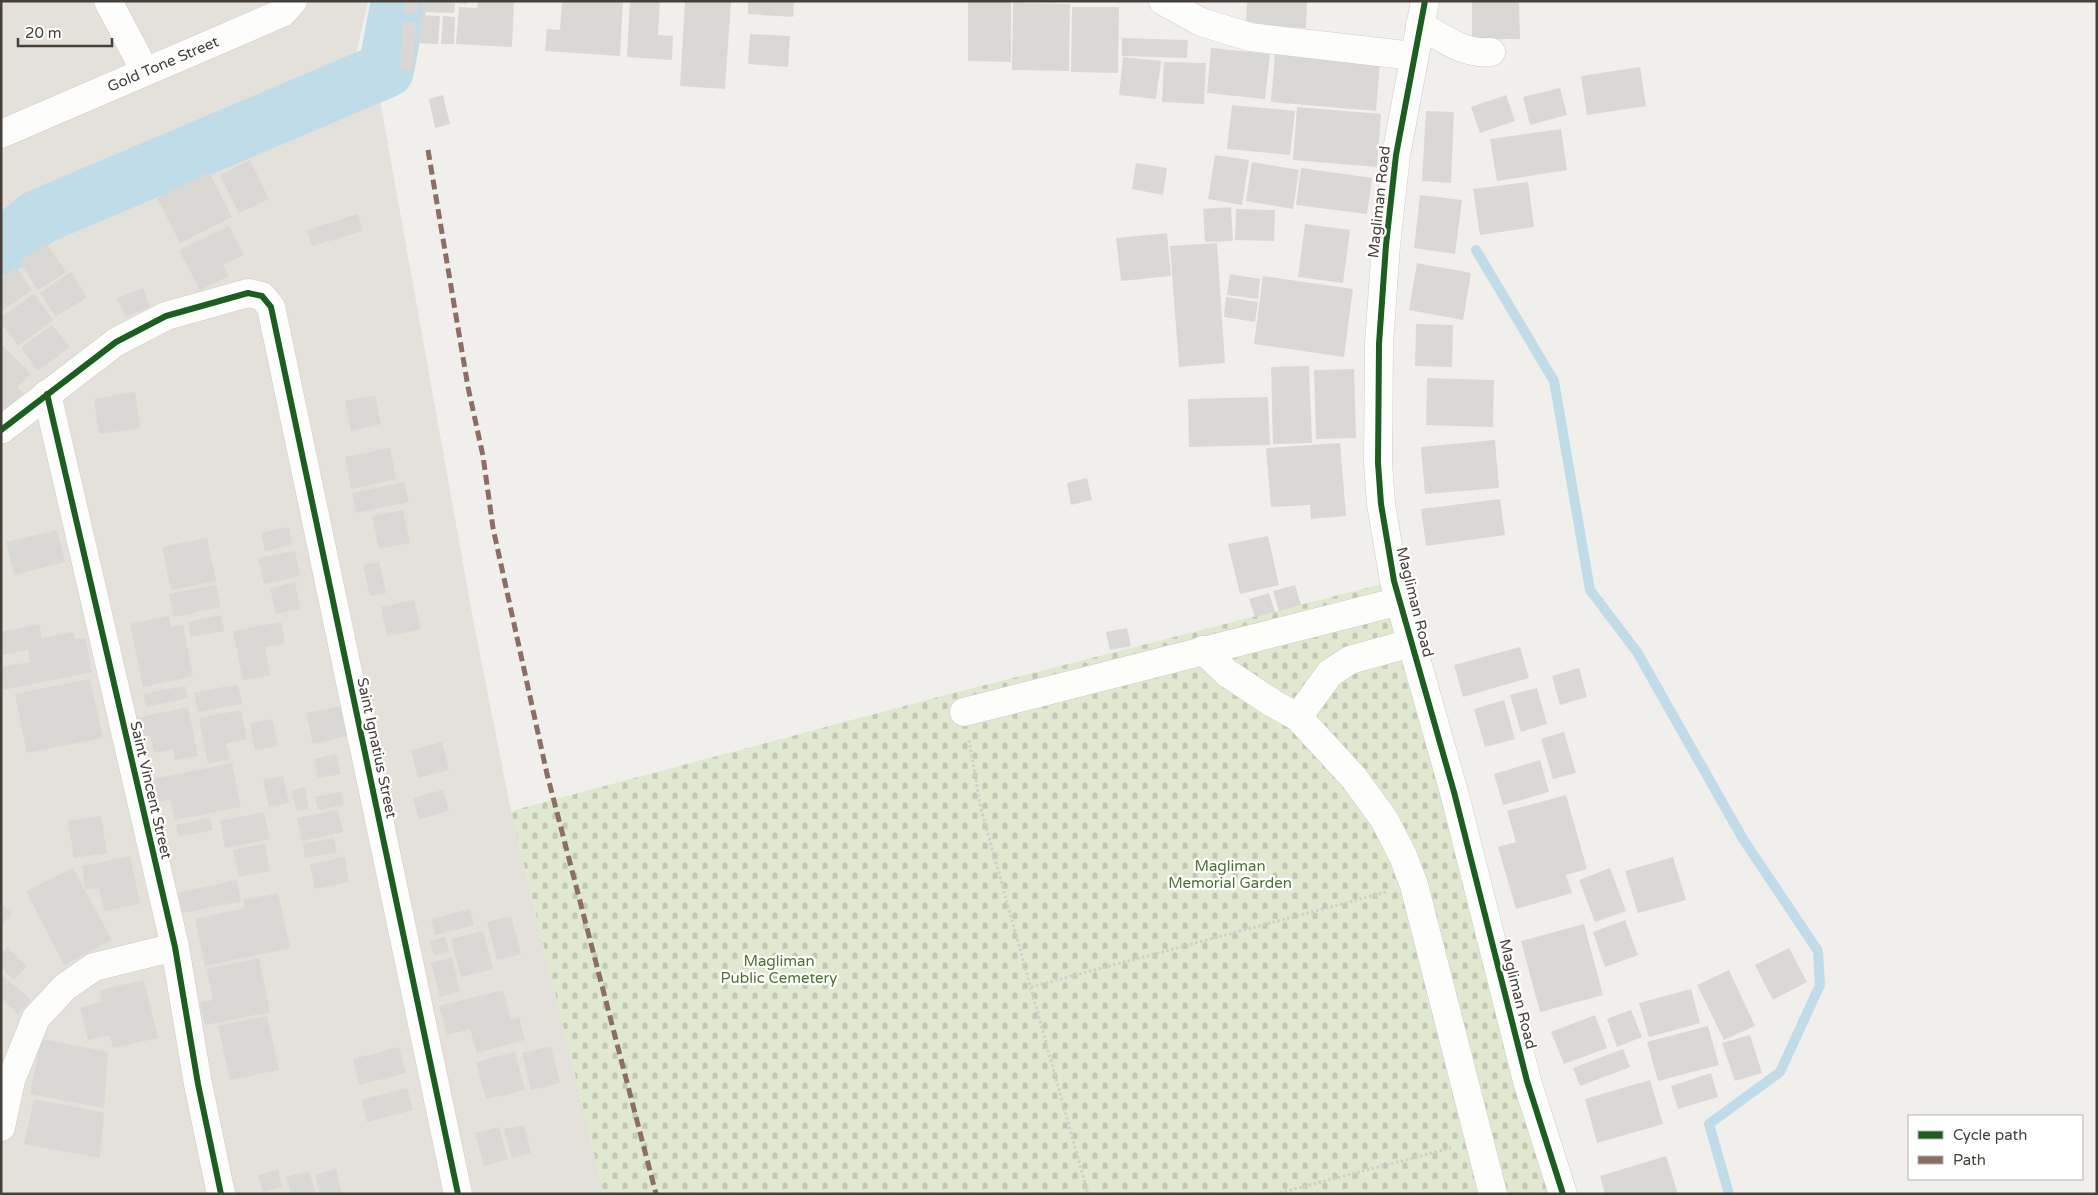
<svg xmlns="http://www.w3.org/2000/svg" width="2098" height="1195" viewBox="0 0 2098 1195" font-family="'Varela Round',sans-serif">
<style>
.residential{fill:#e4e0da}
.cemetery{fill:url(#cemetery-stones)}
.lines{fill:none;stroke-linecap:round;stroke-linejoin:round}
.stream{stroke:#c1dce9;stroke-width:10}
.river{stroke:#c1dce9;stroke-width:56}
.building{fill:#dad8d4}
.minor-casing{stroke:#cfccc9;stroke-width:29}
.path{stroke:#d1cfcb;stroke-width:3;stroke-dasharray:2.5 2.5;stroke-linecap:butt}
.minor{stroke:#fdfdfc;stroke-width:28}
.quiet{stroke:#8d6e63;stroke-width:5;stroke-dasharray:10 5;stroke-linecap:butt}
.cycleway-casing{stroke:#fff;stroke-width:9}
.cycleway{stroke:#1b5e20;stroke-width:6}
.labels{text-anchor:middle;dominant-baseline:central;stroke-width:4.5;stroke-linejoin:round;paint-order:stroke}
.street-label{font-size:15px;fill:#464039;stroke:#fff}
.park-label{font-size:15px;fill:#4e7132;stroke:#fff}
</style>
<defs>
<pattern id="cemetery-stones" width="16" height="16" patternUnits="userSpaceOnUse" patternTransform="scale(1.25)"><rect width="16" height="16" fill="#e0e8cf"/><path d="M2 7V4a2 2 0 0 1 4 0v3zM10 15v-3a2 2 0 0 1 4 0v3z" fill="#c2c8b2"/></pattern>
</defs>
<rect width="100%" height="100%" fill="#f1efec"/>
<g class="residential">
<polygon points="1,1 368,1 353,67 20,212 1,226"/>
<polygon points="378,89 473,619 511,811 604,1194 1,1194 1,266 25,245"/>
</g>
<polygon class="cemetery" points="1394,581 1563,1194 604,1194 511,811 938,697"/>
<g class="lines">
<polyline class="stream" points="1476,250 1554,381 1590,590 1637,652 1743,839 1818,951 1820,985 1780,1072 1709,1124 1729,1194"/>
<polyline class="river" points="1,247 39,217 386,70 399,1"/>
</g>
<g class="building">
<polygon points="404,1 418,1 417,14 403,13"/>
<polygon points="422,1 467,1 467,4 455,3 454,13 421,12"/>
<polygon points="478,1 514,1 512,47 456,44 459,7 477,8"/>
<polygon points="562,1 623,1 620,56 545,51 547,29 560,30"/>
<polygon points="630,1 660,1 658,35 673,36 672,60 627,57"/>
<polygon points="685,1 731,2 725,89 680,86"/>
<polygon points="748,1 794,2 793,17 748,14"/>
<polygon points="968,1 1011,2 1011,62 968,61"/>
<polygon points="1247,1 1307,1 1306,28 1246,25"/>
<polygon points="1472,1 1519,1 1520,39 1472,39"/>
<polygon points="1013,3 1070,4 1069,71 1012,70"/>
<polygon points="1072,7 1119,7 1118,73 1071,72"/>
<polygon points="421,15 440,16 438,44 419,43"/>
<polygon points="443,16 455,17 454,44 441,44"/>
<polygon points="403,22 416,22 413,71 400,70"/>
<polygon points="750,34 790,36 788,67 748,64"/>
<polygon points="1122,38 1188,40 1187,58 1122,56"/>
<polygon points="1211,48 1270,54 1265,99 1207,93"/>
<polygon points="1275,53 1380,62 1376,111 1271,102"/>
<polygon points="1123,57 1161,61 1156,99 1119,95"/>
<polygon points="1164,62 1206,63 1204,104 1162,102"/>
<polygon points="1640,67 1646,106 1587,115 1581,76"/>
<polygon points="1560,88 1567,115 1530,125 1523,97"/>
<polygon points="443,95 450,124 435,128 429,99"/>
<polygon points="1506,95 1515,121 1480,133 1471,107"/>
<polygon points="1232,105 1295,111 1290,155 1227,149"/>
<polygon points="1297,107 1381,114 1377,167 1293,160"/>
<polygon points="1426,111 1454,112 1451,183 1422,181"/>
<polygon points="1561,129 1567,170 1497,181 1490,139"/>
<polygon points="1215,155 1249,160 1242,205 1208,199"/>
<polygon points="250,160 269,199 239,213 220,175"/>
<polygon points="1252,162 1299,170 1293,209 1246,201"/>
<polygon points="1136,163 1167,168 1163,195 1132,189"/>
<polygon points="1301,168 1372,178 1367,214 1296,205"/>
<polygon points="209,172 232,217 180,243 157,198"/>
<polygon points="1528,182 1534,227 1480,235 1473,189"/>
<polygon points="1420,195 1462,200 1455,254 1414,248"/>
<polygon points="1231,207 1233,241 1205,242 1203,209"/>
<polygon points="1236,209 1275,210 1274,241 1235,240"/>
<polygon points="358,214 363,231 312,246 307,230"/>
<polygon points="1305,224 1350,230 1343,283 1298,277"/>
<polygon points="229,226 244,255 223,265 229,276 200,290 179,250"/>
<polygon points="1167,233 1171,276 1121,281 1116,238"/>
<polygon points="46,243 66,272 38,290 19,261"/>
<polygon points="1217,243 1225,363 1179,367 1170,246"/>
<polygon points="1417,263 1471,273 1463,320 1409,310"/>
<polygon points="16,267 32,290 1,312 1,278"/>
<polygon points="71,272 87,297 56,317 40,293"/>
<polygon points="1230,274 1260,279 1258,299 1227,295"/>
<polygon points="1263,276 1353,289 1344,357 1254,344"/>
<polygon points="143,288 150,307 125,317 117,298"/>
<polygon points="34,294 53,320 18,346 1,323 1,317"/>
<polygon points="1226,297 1258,302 1255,322 1224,317"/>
<polygon points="1416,324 1453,325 1452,367 1415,366"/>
<polygon points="52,325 70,347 38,371 21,348"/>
<polygon points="1,344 31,374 17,387 28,398 1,414"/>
<polygon points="1309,366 1312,443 1273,444 1271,367"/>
<polygon points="1354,369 1356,438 1316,439 1314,370"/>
<polygon points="1427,378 1494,380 1493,427 1426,425"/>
<polygon points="135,392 140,428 99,434 94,399"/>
<polygon points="375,395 381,424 351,431 345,401"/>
<polygon points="1268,397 1270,445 1189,447 1188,399"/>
<polygon points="1495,440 1499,488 1425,494 1421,447"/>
<polygon points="1340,443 1346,516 1311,519 1310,505 1271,507 1266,448"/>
<polygon points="390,448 396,479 351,489 345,457"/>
<polygon points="1087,478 1092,500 1071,505 1067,483"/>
<polygon points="404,482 409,502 356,513 352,493"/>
<polygon points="1500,499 1505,535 1426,546 1421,509"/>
<polygon points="403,510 410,543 379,549 372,516"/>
<polygon points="289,527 292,545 265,551 261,533"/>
<polygon points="57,530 65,562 14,575 6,542"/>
<polygon points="1268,536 1279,585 1240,594 1228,544"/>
<polygon points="207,538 216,581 171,590 162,547"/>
<polygon points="295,551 300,576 264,584 258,558"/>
<polygon points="379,562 386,593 370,596 363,565"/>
<polygon points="295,582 300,609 276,614 270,588"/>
<polygon points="216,585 221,607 174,617 169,594"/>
<polygon points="1295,585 1301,605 1279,611 1273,591"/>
<polygon points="1269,593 1275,612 1255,617 1249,599"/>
<polygon points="414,600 421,629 387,636 381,607"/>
<polygon points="221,615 224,631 191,637 188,622"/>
<polygon points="169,616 171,627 183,625 193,676 143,687 130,624"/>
<polygon points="281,622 285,643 265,647 270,675 243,680 233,631"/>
<polygon points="39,624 42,638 73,632 75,639 85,638 92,672 3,690 1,667 30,662 28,650 1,655 1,632"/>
<polygon points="1127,628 1131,646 1110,650 1106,632"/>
<polygon points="1520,647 1529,678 1463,697 1454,665"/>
<polygon points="1579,668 1587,697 1560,705 1552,676"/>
<polygon points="90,679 103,738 27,753 15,694"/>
<polygon points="238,684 242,704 198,712 194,693"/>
<polygon points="185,686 188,698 146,707 143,694"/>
<polygon points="1537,688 1547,724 1521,732 1510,695"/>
<polygon points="1504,700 1515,739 1485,747 1474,709"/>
<polygon points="341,706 348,736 313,744 306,713"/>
<polygon points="188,707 198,756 175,760 173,749 154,753 150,735 140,737 136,718"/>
<polygon points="241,710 247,739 226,743 230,759 208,764 199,718"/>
<polygon points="272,719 278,746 255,750 250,724"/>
<polygon points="1564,732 1576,773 1553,779 1541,739"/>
<polygon points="442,742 449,770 418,778 411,750"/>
<polygon points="336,754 341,774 318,778 314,759"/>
<polygon points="1540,760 1549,792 1503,805 1494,774"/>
<polygon points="232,763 241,807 175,820 170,800 157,802 152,779"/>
<polygon points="283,776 289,803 269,807 263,780"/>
<polygon points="305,787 309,809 296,811 292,790"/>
<polygon points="443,790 449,811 419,819 413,798"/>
<polygon points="341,792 344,805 318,810 315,797"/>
<polygon points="1566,795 1587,869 1566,875 1572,893 1516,909 1498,847 1516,842 1507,811"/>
<polygon points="338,810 343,832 302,841 297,818"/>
<polygon points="264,812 270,839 225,848 220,821"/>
<polygon points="101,816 107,853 74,858 68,821"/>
<polygon points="210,818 213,830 179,837 176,825"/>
<polygon points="334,838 337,852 305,858 303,844"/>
<polygon points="265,844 270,871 239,877 233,850"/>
<polygon points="130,856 140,904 104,911 99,888 86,890 82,866"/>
<polygon points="345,857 349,882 315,889 310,864"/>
<polygon points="1673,857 1686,900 1638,913 1625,871"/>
<polygon points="73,868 112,940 64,965 26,891"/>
<polygon points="1610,868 1626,911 1595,922 1579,880"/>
<polygon points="237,880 241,901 182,913 177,893"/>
<polygon points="278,893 290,948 205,966 195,919 245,908 243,900"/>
<polygon points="1,904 12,913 1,925"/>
<polygon points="470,909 474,925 435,935 431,919"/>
<polygon points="511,916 521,954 497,960 487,922"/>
<polygon points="1625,920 1638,955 1605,967 1593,932"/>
<polygon points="1584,924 1603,995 1540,1012 1521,941"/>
<polygon points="483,931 493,969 461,977 451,939"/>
<polygon points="445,937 449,952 434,956 430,941"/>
<polygon points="7,947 27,966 14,980 1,968 1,954"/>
<polygon points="1789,948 1807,982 1773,1000 1755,965"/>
<polygon points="259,958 270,1012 205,1025 200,1003 213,1000 207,969"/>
<polygon points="452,958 460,992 440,997 431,963"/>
<polygon points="1729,970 1755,1026 1724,1040 1697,985"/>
<polygon points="1,974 31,1000 18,1014 1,998"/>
<polygon points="144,980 158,1038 113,1048 110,1035 88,1040 80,1007 102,1002 100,990"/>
<polygon points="1691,989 1700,1023 1649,1037 1639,1003"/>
<polygon points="503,990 511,1020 519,1017 525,1040 477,1053 470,1029 447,1035 439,1006"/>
<polygon points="1631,1010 1642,1037 1617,1047 1607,1019"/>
<polygon points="1595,1015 1607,1048 1564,1064 1551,1032"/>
<polygon points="267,1016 279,1070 230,1080 218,1026"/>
<polygon points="1708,1026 1719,1065 1658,1081 1647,1042"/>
<polygon points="1750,1035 1762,1073 1735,1081 1722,1043"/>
<polygon points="41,1039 108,1052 104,1108 30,1094"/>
<polygon points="551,1046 560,1083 531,1090 522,1053"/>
<polygon points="399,1047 406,1073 359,1085 353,1059"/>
<polygon points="1623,1049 1630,1067 1580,1086 1573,1068"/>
<polygon points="515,1052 525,1090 486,1099 476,1062"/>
<polygon points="1711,1073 1718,1097 1678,1109 1671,1086"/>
<polygon points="1650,1080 1663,1124 1597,1143 1585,1099"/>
<polygon points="407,1088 413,1110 367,1122 361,1100"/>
<polygon points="34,1099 104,1113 100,1158 24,1144"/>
<polygon points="524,1125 531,1153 512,1158 504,1129"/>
<polygon points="499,1127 508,1159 484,1166 475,1133"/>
<polygon points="1666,1156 1678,1194 1605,1194 1600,1176"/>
<polygon points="336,1169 342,1194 320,1194 315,1175"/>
<polygon points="278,1170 282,1187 263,1192 258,1175"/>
<polygon points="309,1171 316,1194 291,1194 286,1177"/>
</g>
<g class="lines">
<g class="minor-casing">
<g id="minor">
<polyline points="108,1 145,71"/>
<polyline points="1163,1 1201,22 1250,37 1413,56"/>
<polyline points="1425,1 1396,155 1386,245 1379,344 1378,463 1381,504 1394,581 1454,792 1527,1081 1563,1194"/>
<path d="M 1420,25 C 1443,38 1464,55 1491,52"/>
<polyline points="1,134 282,13 293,1"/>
<polyline points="47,394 175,947 198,1084 221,1194"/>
<polyline points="1,430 116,342 166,316 248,293 262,296 271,307 458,1194"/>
<polyline points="1203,650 1227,673 1274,704 1298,717 1354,778 1384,819 1403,856 1414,885 1493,1194"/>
<polyline points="964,712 1400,601"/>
<polyline points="1298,717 1330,673 1350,660 1411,643"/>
<polyline points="1,1127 11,1080 36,1018 65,987 94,967 175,947"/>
</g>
</g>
<g class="path">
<polyline points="969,740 980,805 1088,1194"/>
<polyline points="1031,987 1386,892"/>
<polyline points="1275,1194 1451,1148"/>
</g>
<use href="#minor" class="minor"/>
<polyline class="quiet" points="428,150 468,387 483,456 493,528 547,774 656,1194"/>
<g class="cycleway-casing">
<g id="cycleway">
<polyline points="1425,1 1396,155 1386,245 1379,344 1378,463 1381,504 1394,581 1454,792 1527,1081 1563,1194"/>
<polyline points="47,394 175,947 198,1084 221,1194"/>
<polyline points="1,430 116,342 166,316 248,293 262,296 271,307 458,1194"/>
</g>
</g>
<use href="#cycleway" class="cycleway"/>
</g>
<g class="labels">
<g class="street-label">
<text transform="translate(163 64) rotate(-23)">Gold Tone Street</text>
<text transform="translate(1379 202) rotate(-84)">Magliman Road</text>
<text transform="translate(1415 602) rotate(76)">Magliman Road</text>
<text transform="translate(377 748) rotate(78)">Saint Ignatius Street</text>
<text transform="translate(151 790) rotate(77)">Saint Vincent Street</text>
<text transform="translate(1518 994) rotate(76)">Magliman Road</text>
</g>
<g class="park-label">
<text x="1230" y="866">Magliman<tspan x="1230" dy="17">Memorial Garden</tspan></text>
<text x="779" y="961">Magliman<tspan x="779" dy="17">Public Cemetery</tspan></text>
</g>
</g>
<rect width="2098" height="1195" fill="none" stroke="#464039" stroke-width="5"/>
<rect x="1908" y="1115" width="175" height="65" fill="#ffffff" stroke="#b5b3b0"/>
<rect x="1918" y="1131" width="25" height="8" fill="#1b5e20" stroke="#b5b3b0"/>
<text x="1953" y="1140" font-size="15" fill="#464039">Cycle path</text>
<rect x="1918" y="1156" width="25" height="8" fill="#8d6e63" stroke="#b5b3b0"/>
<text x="1953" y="1165" font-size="15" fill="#464039">Path</text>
<path d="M18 38v8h94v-8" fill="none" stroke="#464039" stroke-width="2.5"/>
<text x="25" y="38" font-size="15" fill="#464039" stroke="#ffffff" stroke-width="4" paint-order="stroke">20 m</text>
</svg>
